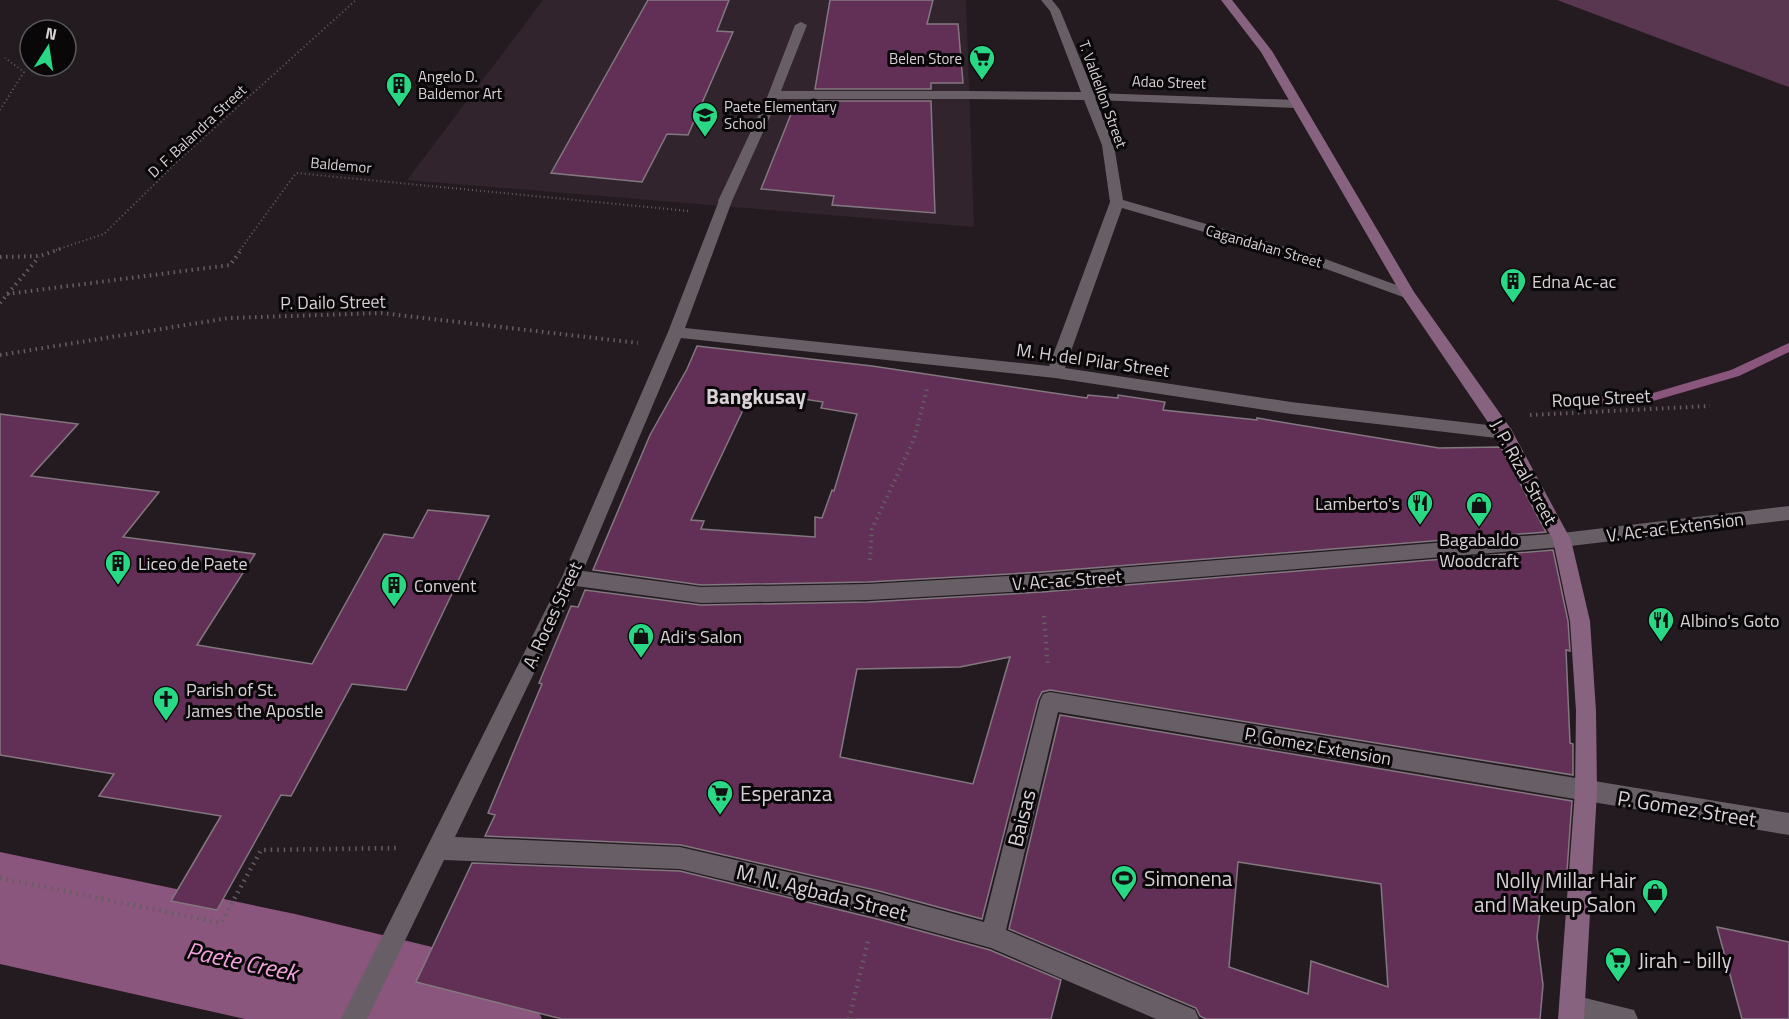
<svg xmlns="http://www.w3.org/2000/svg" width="1789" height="1019" viewBox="0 0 1789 1019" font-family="'Titillium Web',sans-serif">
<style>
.built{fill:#31242d}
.green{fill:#5a3751}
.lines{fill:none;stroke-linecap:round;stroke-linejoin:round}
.stream{fill:#8b567e;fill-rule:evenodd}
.river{fill:#8b567e;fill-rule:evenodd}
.building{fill:#623057;stroke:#83787f;stroke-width:1.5;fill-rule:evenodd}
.path-far2{stroke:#655d63;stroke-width:2;stroke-dasharray:1 3;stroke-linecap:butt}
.path-far1{stroke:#655d63;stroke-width:4;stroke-dasharray:1.5 4.5;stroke-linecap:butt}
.path{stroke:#655d63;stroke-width:4.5;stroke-dasharray:1.5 5;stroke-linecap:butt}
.lane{fill:#685e65;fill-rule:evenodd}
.street{fill:#685e65;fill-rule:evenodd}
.secondary{fill:#88637f;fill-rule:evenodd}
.labels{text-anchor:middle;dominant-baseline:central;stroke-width:6;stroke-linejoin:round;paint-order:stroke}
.far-poi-label{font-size:15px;fill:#d8d2d7;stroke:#0a0709;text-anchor:start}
.far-street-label{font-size:15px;fill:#d8d2d7;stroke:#0a0709}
.poi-label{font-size:18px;fill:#d8d2d7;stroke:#0a0709;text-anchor:start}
.street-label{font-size:18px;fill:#d8d2d7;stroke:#0a0709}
.quarter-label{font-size:21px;font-weight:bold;fill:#d8d2d7;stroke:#0a0709}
.near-poi-label{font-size:21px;fill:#d8d2d7;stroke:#0a0709;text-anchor:start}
.near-street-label{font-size:21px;fill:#d8d2d7;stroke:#0a0709}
.near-water-label{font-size:24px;font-style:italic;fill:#f2a3de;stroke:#0a0709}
</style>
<rect width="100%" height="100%" fill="#241b21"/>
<polygon class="built" points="543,0 966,0 974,227 407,180"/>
<polygon class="green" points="1557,0 1789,0 1789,87"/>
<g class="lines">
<polygon class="stream" points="1789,343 1789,352 1739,376 1653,401 1571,406 1565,402 1571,398 1653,393 1731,370"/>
<polygon class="river" points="0,852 295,914 482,959 524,977 542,1019 245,1019 0,964"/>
</g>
<g class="building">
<polygon points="648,0 729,0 717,31 733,32 688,135 667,134 642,182 551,173"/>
<polygon points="830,0 933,0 927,24 958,24 963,83 931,83 931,89 815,89"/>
<polygon points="813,101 931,101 935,213 832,205 834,196 761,189 795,104 812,106"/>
<path d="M 697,346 L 872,366 L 1087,398 L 1088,395 L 1118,398 L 1118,395 L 1165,402 L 1163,410 L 1257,420 L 1257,418 L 1439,448 L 1501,447 L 1546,532 L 1042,572 L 868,582 L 701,585 L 593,570 L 650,435 L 687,369 ZM 752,391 L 823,402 L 821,408 L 857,414 L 834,491 L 832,490 L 822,518 L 815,517 L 815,537 L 701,529 L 704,521 L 691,520 Z"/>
<polygon points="0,414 78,424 31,476 159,492 123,537 255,554 197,645 312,664 384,534 413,538 428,510 489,516 406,690 352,684 291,796 281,795 217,910 171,901 221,816 99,796 114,774 0,755"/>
<path d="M 1553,550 L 1568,621 L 1570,651 L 1566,650 L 1570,743 L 1573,744 L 1573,775 L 1050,690 L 1042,692 L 1038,700 L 982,919 L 879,891 L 681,845 L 485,836 L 495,815 L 488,813 L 542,684 L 539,683 L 571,606 L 578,607 L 585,590 L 701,605 L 868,602 L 1042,592 ZM 1010,657 L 973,784 L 840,757 L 857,669 L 960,667 Z"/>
<path d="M 1060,715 L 1572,801 L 1566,885 L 1544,877 L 1537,937 L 1543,985 L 1540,1019 L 1206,1019 L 1200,1016 L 1196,1008 L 1009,929 ZM 1238,862 L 1381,884 L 1388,987 L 1311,961 L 1308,994 L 1229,967 Z"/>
<polygon points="472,863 680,871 877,919 990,950 1061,980 1051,1019 562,1019 416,982"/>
<polygon points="1717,927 1789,942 1789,1019 1742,1019"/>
</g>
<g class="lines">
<g class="path-far2">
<polyline points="0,110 24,72 5,58"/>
<polyline points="56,250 104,234 179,160 356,0"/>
<polyline points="240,250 296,173 689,211"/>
</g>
<g class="path-far1">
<polyline points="0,257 40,256 60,249"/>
<polyline points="7,294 230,265 242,249"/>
<polyline points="0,303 39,257"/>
<polyline points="0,355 229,318 381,313 638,343"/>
<polyline points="1530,415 1710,406"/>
<polyline points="870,560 872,529 914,439 927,389"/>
</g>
<g class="path">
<polyline points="1044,616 1048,668"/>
<polyline points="0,878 221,923 261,850 399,848"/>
<polyline points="849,1019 868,941"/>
</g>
<polygon class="lane" points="801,22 807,25 781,91 969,91 975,95 969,99 778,99 732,201 725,205 720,204 718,201 768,95 795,25"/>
<g class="street">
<polygon points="1041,0 1052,0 1060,10 1094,93 1296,100 1302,104 1296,108 1096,100 1114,145 1123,200 1317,256 1413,291 1415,294 1413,297 1403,297 1307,262 1122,208 1065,368 1291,402 1505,427 1511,429 1513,433 1511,437 1505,439 1291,414 1055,378 681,338 583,571 701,587 868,584 1042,574 1562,533 1789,506 1789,520 1562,547 1042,590 868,600 701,603 576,586 455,837 680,847 878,893 984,922 1040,701 1043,694 1050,692 1789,813 1789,835 1058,712 1006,930 1195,1010 1199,1019 1156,1019 991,948 878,917 680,869 444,860 367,1019 341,1019 562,577 668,332 720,198 725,197 732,201 685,328 1049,366 1110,202 1102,145 1084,100 969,99 963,95 969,91 1081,92 1050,11"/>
<polygon points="1573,995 1634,1010 1638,1019 1569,1019 1564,1017 1560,1008 1564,999"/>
</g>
<polygon class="secondary" points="1221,0 1232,0 1272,51 1414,292 1511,429 1571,540 1590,621 1596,711 1597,791 1584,1019 1558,1019 1575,791 1576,711 1570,621 1553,540 1498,437 1403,297 1261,52"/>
</g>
<defs>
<g id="supermarket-pin" transform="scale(1.35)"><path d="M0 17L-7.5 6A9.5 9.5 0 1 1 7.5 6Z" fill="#28d885" stroke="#0a0709"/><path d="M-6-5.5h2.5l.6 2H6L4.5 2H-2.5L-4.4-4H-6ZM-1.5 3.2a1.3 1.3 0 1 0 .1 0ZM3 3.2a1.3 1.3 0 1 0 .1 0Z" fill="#111"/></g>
<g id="building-pin" transform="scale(1.35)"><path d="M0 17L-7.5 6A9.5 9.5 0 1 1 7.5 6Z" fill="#28d885" stroke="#0a0709"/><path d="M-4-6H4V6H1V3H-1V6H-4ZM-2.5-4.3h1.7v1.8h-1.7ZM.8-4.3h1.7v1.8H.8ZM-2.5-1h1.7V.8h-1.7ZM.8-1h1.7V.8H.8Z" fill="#111"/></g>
<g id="school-pin" transform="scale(1.35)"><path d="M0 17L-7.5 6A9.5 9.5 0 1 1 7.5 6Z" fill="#28d885" stroke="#0a0709"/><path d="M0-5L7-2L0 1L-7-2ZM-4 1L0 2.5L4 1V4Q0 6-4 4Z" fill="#111"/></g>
<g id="restaurant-pin" transform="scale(1.35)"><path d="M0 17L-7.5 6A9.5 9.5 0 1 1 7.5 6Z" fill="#28d885" stroke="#0a0709"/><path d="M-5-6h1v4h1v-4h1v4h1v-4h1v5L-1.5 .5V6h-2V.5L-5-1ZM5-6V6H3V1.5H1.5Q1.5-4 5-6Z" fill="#111"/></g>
<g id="shop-pin" transform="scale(1.35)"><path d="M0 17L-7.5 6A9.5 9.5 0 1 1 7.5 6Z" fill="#28d885" stroke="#0a0709"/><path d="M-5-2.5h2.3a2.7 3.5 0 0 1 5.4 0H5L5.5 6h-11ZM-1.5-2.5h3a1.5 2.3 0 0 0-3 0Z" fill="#111"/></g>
<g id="church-pin" transform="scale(1.35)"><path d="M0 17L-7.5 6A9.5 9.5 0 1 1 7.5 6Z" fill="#28d885" stroke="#0a0709"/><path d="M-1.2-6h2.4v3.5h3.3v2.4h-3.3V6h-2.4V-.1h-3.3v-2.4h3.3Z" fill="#111"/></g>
<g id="stadium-pin" transform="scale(1.35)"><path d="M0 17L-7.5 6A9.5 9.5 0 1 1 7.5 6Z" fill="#28d885" stroke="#0a0709"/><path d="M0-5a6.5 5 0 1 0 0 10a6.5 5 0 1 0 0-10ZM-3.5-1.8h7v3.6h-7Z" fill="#111"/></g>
</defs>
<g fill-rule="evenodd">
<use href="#supermarket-pin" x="982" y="58"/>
<use href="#building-pin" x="399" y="85"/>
<use href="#school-pin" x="705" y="115"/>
<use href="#building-pin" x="1513" y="281"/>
<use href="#restaurant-pin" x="1420" y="503"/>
<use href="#shop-pin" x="1479" y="505"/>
<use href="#building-pin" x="118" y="563"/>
<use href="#building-pin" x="394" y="585"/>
<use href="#restaurant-pin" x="1661" y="620"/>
<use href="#shop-pin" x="641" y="636"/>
<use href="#church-pin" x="166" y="699"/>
<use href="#supermarket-pin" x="720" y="793"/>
<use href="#stadium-pin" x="1124" y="878"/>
<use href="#shop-pin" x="1655" y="892"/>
<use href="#supermarket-pin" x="1618" y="960"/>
</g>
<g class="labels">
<g class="far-poi-label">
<text x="962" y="58" text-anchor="end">Belen Store</text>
<text x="418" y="76">Angelo D.<tspan x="418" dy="17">Baldemor Art</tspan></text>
<text x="724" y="106">Paete Elementary<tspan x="724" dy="17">School</tspan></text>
</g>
<g class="far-street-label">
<text transform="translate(1169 82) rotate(2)">Adao Street</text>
<text transform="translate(1103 94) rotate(70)">T. Valdellon Street</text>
<text transform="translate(197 131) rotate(-43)">D. F. Balandra Street</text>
<text transform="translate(341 165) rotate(5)">Baldemor</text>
<text transform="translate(1264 246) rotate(16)">Cagandahan Street</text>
</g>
<g class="poi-label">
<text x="1532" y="281">Edna Ac-ac</text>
<text x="1400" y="503" text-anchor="end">Lamberto's</text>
<text x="1479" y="539" text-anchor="middle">Bagabaldo<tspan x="1479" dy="21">Woodcraft</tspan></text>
<text x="138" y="563">Liceo de Paete</text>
<text x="414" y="585">Convent</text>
<text x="1680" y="620">Albino's Goto</text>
<text x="660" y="636">Adi's Salon</text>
<text x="186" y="689">Parish of St.<tspan x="186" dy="21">James the Apostle</tspan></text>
</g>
<g class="street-label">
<text transform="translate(333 302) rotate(-1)">P. Dailo Street</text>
<text transform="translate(1093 360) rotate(8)">M. H. del Pilar Street</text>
<text transform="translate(1601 398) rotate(-3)">Roque Street</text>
<text transform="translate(1524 472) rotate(61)">J. P. Rizal Street</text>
<text transform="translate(1675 527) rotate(-7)">V. Ac-ac Extension</text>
<text transform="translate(1067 580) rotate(-4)">V. Ac-ac Street</text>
<text transform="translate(552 615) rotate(-65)">A. Roces Street</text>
<text transform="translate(1318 746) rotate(10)">P. Gomez Extension</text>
</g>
<g class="quarter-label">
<text x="756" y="396">Bangkusay</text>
</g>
<g class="near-poi-label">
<text x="740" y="793">Esperanza</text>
<text x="1144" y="878">Simonena</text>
<text x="1636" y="880" text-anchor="end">Nolly Millar Hair<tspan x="1636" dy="24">and Makeup Salon</tspan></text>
<text x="1638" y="960">Jirah - billy</text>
</g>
<g class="near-street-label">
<text transform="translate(1687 808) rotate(9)">P. Gomez Street</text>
<text transform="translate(1021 818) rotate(-76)">Baisas</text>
<text transform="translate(822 892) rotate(14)">M. N. Agbada Street</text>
</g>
<g class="near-water-label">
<text transform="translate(242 961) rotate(12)">Paete Creek</text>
</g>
</g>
<g transform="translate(48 48) rotate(12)"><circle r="28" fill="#0a0709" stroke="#5c585b" stroke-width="1.5"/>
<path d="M0-4.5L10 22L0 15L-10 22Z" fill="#28d885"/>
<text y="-9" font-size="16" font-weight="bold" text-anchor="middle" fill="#d8d2d7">N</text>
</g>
</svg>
